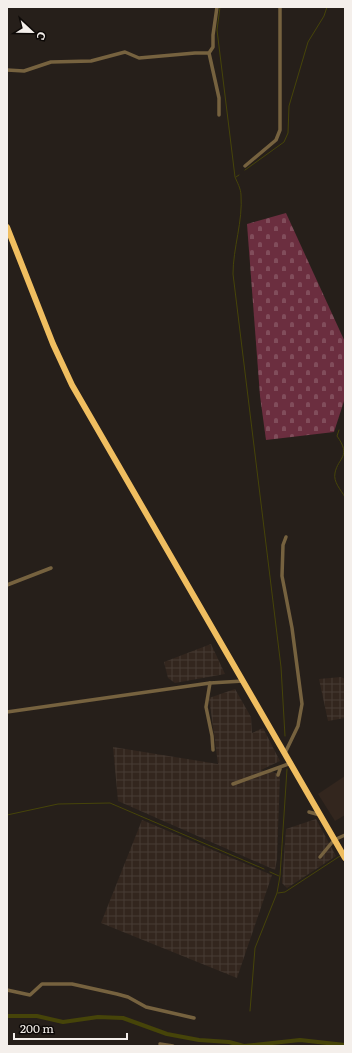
<svg xmlns="http://www.w3.org/2000/svg" width="352" height="1053" viewBox="0 0 352 1053" font-family="Literata,serif">
<style>
.built{fill:#33261e}
.industrial{fill:url(#industrial-grid)}
.cemetery{fill:url(#cemetery-stones)}
.lines{fill:none;stroke-linecap:round;stroke-linejoin:round}
.stream{stroke:#464409;stroke-width:1}
.canal{stroke:#464409;stroke-width:4}
.street{stroke:#76623f;stroke-width:3.5}
.highway{stroke:#f0be60;stroke-width:6}
</style>
<defs>
<pattern id="industrial-grid" width="8" height="8" patternUnits="userSpaceOnUse"><rect width="8" height="8" fill="#33261e"/><path d="M0 4h8M4 0v8" fill="none" stroke="#473b34"/></pattern>
<pattern id="cemetery-stones" width="16" height="16" patternUnits="userSpaceOnUse"><rect width="16" height="16" fill="#6b2e3f"/><path d="M2 7V4a2 2 0 0 1 4 0v3zM10 15v-3a2 2 0 0 1 4 0v3z" fill="#814d5b"/></pattern>
</defs>
<rect width="100%" height="100%" fill="#261f1a"/>
<polygon class="built" points="345,776 345,815 335,821 318,794"/>
<g class="industrial">
<polygon points="211,644 225,674 175,683 168,678 164,662"/>
<polygon points="341,677 345,679 345,718 328,721 319,679"/>
<polygon points="235,689 251,717 252,733 263,728 280,761 261,770 280,774 277,859 275,870 118,801 113,747 218,764 209,698"/>
<polygon points="316,819 336,856 287,888 282,883 286,829"/>
<polygon points="142,820 272,875 237,978 101,923"/>
</g>
<polygon class="cemetery" points="286,213 345,342 345,398 334,432 266,440 260,396 247,224"/>
<g class="lines">
<g class="stream">
<path d="M 220,7 L 217,30 L 235,177 C 237,182 241,189 241,195 C 243,221 233,248 233,274 L 281,667 L 285,736"/>
<polyline points="245,170 284,142 288,133 289,106 308,42 324,16 327,7"/>
<polyline points="236,177 239,175"/>
<path d="M 339,430 L 337,436 C 352,457 338,457 335,473 C 333,482 341,490 345,497"/>
<polyline points="7,815 58,804 110,803 264,869"/>
<polyline points="270,872 279,876"/>
<polyline points="278,893 285,892 340,856"/>
<polyline points="250,1011 255,948 277,893 280,876 287,769"/>
</g>
<polyline class="canal" points="7,1016 37,1016 63,1022 98,1017 123,1018 167,1034 199,1040 229,1042 244,1046 300,1040 345,1045"/>
<g class="street">
<polyline points="209,53 219,98 219,115"/>
<polyline points="7,70 24,71 51,62 91,61 125,52 139,58 195,53 209,53 213,47 213,35 217,7"/>
<polyline points="245,166 276,140 280,130 280,7"/>
<polyline points="7,585 51,568"/>
<polyline points="210,683 206,707 212,736 213,750"/>
<polyline points="7,712 210,683 243,681"/>
<polyline points="285,753 298,726 302,704 292,628 282,576 283,545 286,537"/>
<polyline points="278,775 280,769"/>
<polyline points="233,784 291,763"/>
<polyline points="309,812 320,815"/>
<polyline points="320,857 334,840 345,835"/>
<polyline points="7,990 30,995 42,984 72,984 117,994 128,997 146,1007 194,1018"/>
<polyline points="160,1044 173,1046"/>
</g>
<polyline class="highway" points="7,227 53,344 72,385 345,858"/>
</g>
<rect width="352" height="1053" fill="none" stroke="#f4efeb" stroke-width="16"/>
<g transform="translate(32 32) rotate(112)" stroke="#0d0907" stroke-width="3" paint-order="stroke">
<path d="M0-3L7 15L0 10L-7 15Z" fill="#f4efeb"/>
<text y="-6" font-size="11" font-weight="bold" text-anchor="middle" fill="#f4efeb">С</text>
</g>
<path d="M14 1033v6h113v-6" fill="none" stroke="#f4efeb" stroke-width="2"/>
<text x="20" y="1033" font-size="12" fill="#f4efeb" stroke="#0d0907" stroke-width="3" paint-order="stroke">200 m</text>
</svg>
